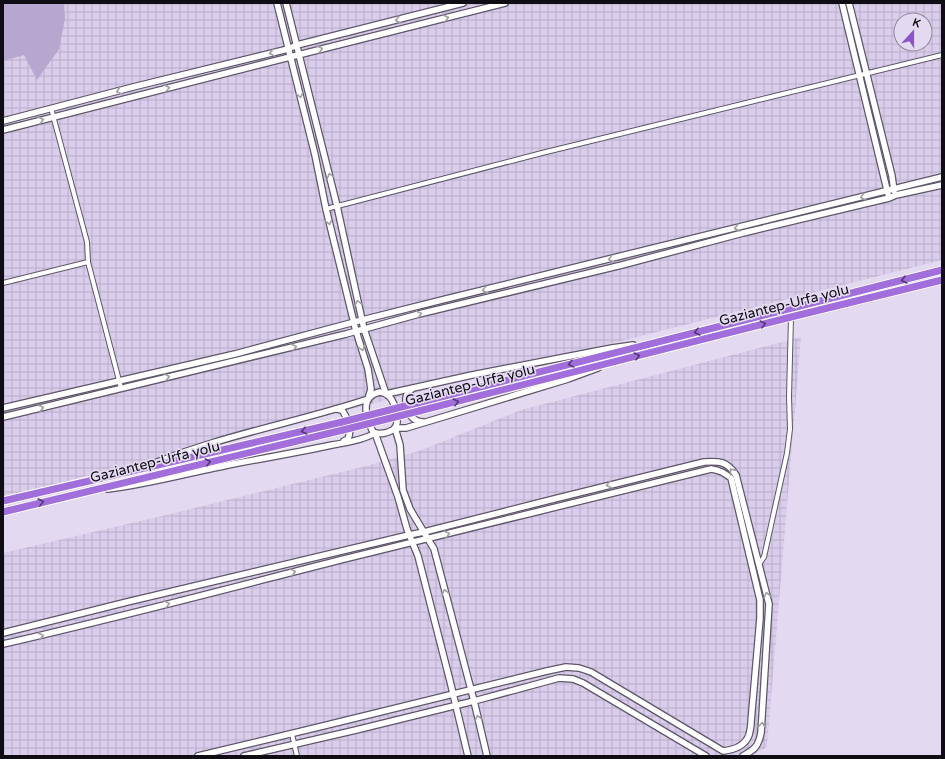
<svg xmlns="http://www.w3.org/2000/svg" width="945" height="759" viewBox="0 0 945 759" font-family="'Varela Round',sans-serif">
<style>
.industrial{fill:url(#industrial-grid);fill-rule:evenodd}
.green{fill:#b7a7cf}
.lines{fill:none;stroke-linecap:round;stroke-linejoin:round}
.street-casing{stroke:#5f566a;stroke-width:6}
.secondary-casing{stroke:#5f566a;stroke-width:8}
.highway-casing{stroke:#fff;stroke-width:9}
.street{stroke:#fff;stroke-width:4}
.secondary{stroke:#fff;stroke-width:5.5}
.highway{stroke:#a16edb;stroke-width:7}
.highway-bridge-casing{stroke:#fff;stroke-width:9;stroke-linecap:butt}
.highway-bridge{stroke:#a16edb;stroke-width:7}
.oneway{stroke:#9f9ea1}
.oneway2{stroke:#51386e}
.labels{text-anchor:middle;dominant-baseline:central;stroke-width:3.5;stroke-linejoin:round;paint-order:stroke}
.street-label{font-size:14px;fill:#0f0c14;stroke:#e3daf1}
</style>
<defs>
<pattern id="industrial-grid" width="8" height="8" patternUnits="userSpaceOnUse"><rect width="8" height="8" fill="#d9cdeb"/><path d="M0 4h8M4 0v8" fill="none" stroke="#b9afc9"/></pattern>
</defs>
<rect width="100%" height="100%" fill="#e3daf1"/>
<g class="industrial">
<path d="M 3,3 L 942,3 L 942,260 L 3,497 ZM 901,20 L 925,20 L 925,44 L 901,44 Z"/>
<polygon points="801,337 767,747 751,756 3,756 3,553 162,516 366,466 419,451 521,410"/>
</g>
<polygon class="green" points="3,3 64,3 65,19 59,49 37,80 24,55 3,61"/>
<g class="lines">
<g class="street-casing">
<g id="street">
<polyline points="51,108 87,242 88,262 121,388"/>
<polyline points="326,209 542,153 942,55"/>
<polyline points="3,283 88,262"/>
<polyline points="759,564 764,557 787,453 790,429 789,397 791,317"/>
<polyline points="292,734 297,756"/>
</g>
</g>
<g class="secondary-casing">
<g id="secondary">
<polyline points="286,3 337,206 364,329 386,394 472,375 612,348 633,345"/>
<polyline points="842,3 888,194"/>
<polyline points="849,3 892,176 894,191"/>
<polyline points="3,121 133,87 288,49 297,45 463,3"/>
<polyline points="3,130 290,57 505,3"/>
<path d="M 412,389 C 402,395 405,412 414,419 C 417,421 420,422 423,422"/>
<path d="M 380,392 C 382,393 385,393 386,394 C 395,399 401,422 394,429 C 392,431 388,432 385,433 C 380,434 377,434 373,432 C 366,418 359,396 380,392 Z"/>
<polyline points="3,408 235,354 362,320 446,299 942,177"/>
<path d="M 336,409 L 342,410 C 348,419 352,429 348,439 L 344,441"/>
<polyline points="3,417 346,334 419,314 622,265 743,233 889,198 896,195 942,185"/>
<path d="M 152,464 C 172,456 192,449 212,443 C 264,427 317,416 368,399 L 371,389 L 368,369 L 356,331 L 326,209 L 315,155 L 277,3"/>
<path d="M 108,489 C 150,484 192,472 233,464 C 266,458 299,452 332,445 C 345,443 364,440 375,433 L 398,497 L 407,529 L 418,556 L 450,681 L 468,756"/>
<path d="M 3,633 L 127,602 L 409,535 L 424,532 L 554,499 L 704,462 C 719,461 727,461 736,475 L 769,604 L 761,733 C 758,747 755,749 743,756"/>
<path d="M 3,644 C 117,618 230,588 344,559 C 466,529 589,499 711,469 C 720,470 724,473 731,478 L 760,600 L 760,618 L 751,722 C 751,726 750,731 749,735 C 745,746 733,750 723,751 L 591,672 L 579,668 L 566,667 L 547,671 L 323,726 L 198,756"/>
<polyline points="244,756 356,730 474,701 559,678 573,679 583,683 706,756"/>
<polyline points="487,756 474,701 434,549 410,509 403,490 400,445 395,428 406,428 456,413 568,379 598,368"/>
</g>
</g>
<g class="highway-casing">
<g id="highway">
<polyline points="417,403 942,270"/>
<polyline points="419,411 791,317 942,280"/>
<polyline points="3,501 342,422"/>
<polyline points="3,512 343,430"/>
</g>
</g>
<use href="#street" class="street"/>
<use href="#secondary" class="secondary"/>
<use href="#highway" class="highway"/>
<g class="highway-bridge-casing">
<g id="highway-bridge">
<polyline points="342,422 417,403"/>
<polyline points="343,430 419,411"/>
</g>
</g>
<use href="#highway-bridge" class="highway-bridge"/>
</g>
<defs><path id="oneway-chevron" d="M-2-3.5L2.5 0L-2 3.5" fill="none" stroke-width="1.6" stroke-linecap="round" stroke-linejoin="round"/></defs>
<g class="oneway">
<use href="#oneway-chevron" transform="translate(446 18) rotate(-14)"/>
<use href="#oneway-chevron" transform="translate(398 20) rotate(166)"/>
<use href="#oneway-chevron" transform="translate(320 49) rotate(-14)"/>
<use href="#oneway-chevron" transform="translate(272 53) rotate(166)"/>
<use href="#oneway-chevron" transform="translate(167 88) rotate(-14)"/>
<use href="#oneway-chevron" transform="translate(119 91) rotate(165)"/>
<use href="#oneway-chevron" transform="translate(300 95) rotate(76)"/>
<use href="#oneway-chevron" transform="translate(41 120) rotate(-14)"/>
<use href="#oneway-chevron" transform="translate(330 176) rotate(-104)"/>
<use href="#oneway-chevron" transform="translate(863 197) rotate(166)"/>
<use href="#oneway-chevron" transform="translate(329 222) rotate(76)"/>
<use href="#oneway-chevron" transform="translate(737 228) rotate(166)"/>
<use href="#oneway-chevron" transform="translate(611 259) rotate(166)"/>
<use href="#oneway-chevron" transform="translate(485 290) rotate(166)"/>
<use href="#oneway-chevron" transform="translate(358 303) rotate(-102)"/>
<use href="#oneway-chevron" transform="translate(419 314) rotate(-14)"/>
<use href="#oneway-chevron" transform="translate(294 347) rotate(-14)"/>
<use href="#oneway-chevron" transform="translate(362 348) rotate(73)"/>
<use href="#oneway-chevron" transform="translate(167 377) rotate(-13)"/>
<use href="#oneway-chevron" transform="translate(41 408) rotate(-14)"/>
<use href="#oneway-chevron" transform="translate(732 471) rotate(-129)"/>
<use href="#oneway-chevron" transform="translate(609 485) rotate(166)"/>
<use href="#oneway-chevron" transform="translate(447 534) rotate(-14)"/>
<use href="#oneway-chevron" transform="translate(293 572) rotate(-14)"/>
<use href="#oneway-chevron" transform="translate(445 592) rotate(-105)"/>
<use href="#oneway-chevron" transform="translate(767 595) rotate(-103)"/>
<use href="#oneway-chevron" transform="translate(167 604) rotate(-14)"/>
<use href="#oneway-chevron" transform="translate(41 636) rotate(-13)"/>
<use href="#oneway-chevron" transform="translate(478 718) rotate(-103)"/>
<use href="#oneway-chevron" transform="translate(762 725) rotate(-86)"/>
</g>
<g class="oneway2">
<use href="#oneway-chevron" transform="translate(904 280) rotate(166)"/>
<use href="#oneway-chevron" transform="translate(763 324) rotate(-14)"/>
<use href="#oneway-chevron" transform="translate(697 332) rotate(166)"/>
<use href="#oneway-chevron" transform="translate(637 356) rotate(-14)"/>
<use href="#oneway-chevron" transform="translate(571 364) rotate(166)"/>
<use href="#oneway-chevron" transform="translate(456 402) rotate(-14)"/>
<use href="#oneway-chevron" transform="translate(304 431) rotate(167)"/>
<use href="#oneway-chevron" transform="translate(208 462) rotate(-14)"/>
<use href="#oneway-chevron" transform="translate(41 502) rotate(-14)"/>
</g>
<g class="labels">
<g class="street-label">
<text transform="translate(784 305) rotate(-14)">Gaziantep-Urfa yolu</text>
<text transform="translate(470 385) rotate(-14)">Gaziantep-Urfa yolu</text>
<text transform="translate(155 462) rotate(-14)">Gaziantep-Urfa yolu</text>
</g>
</g>
<rect width="945" height="759" fill="none" stroke="#0f0c14" stroke-width="8"/>
<g transform="translate(913 32) rotate(21)"><circle r="19" fill="#e3daf1" stroke="#8e8899"/>
<path d="M0-3L7 15L0 10L-7 15Z" fill="#8d53ca"/>
<text y="-6" font-size="11" font-weight="bold" text-anchor="middle" fill="#0f0c14">K</text>
</g>
</svg>
